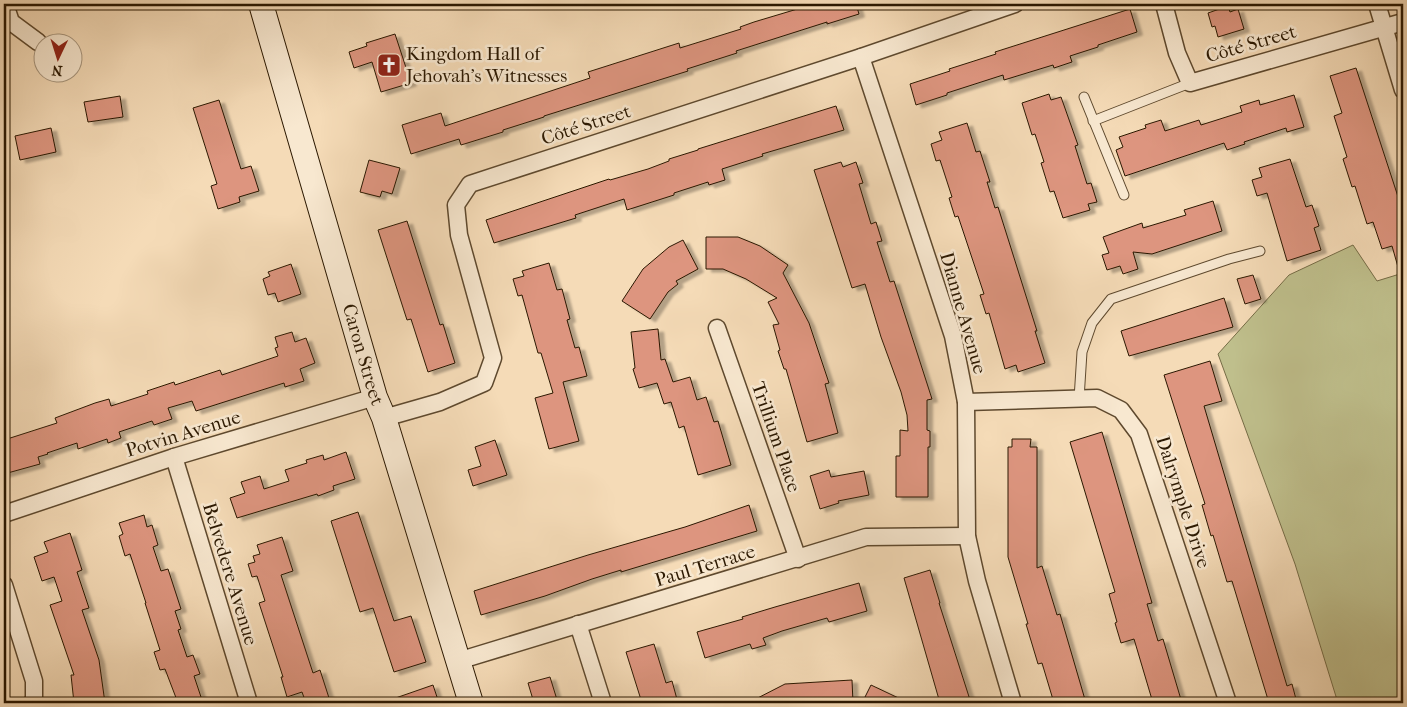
<svg xmlns="http://www.w3.org/2000/svg" width="1407" height="707" viewBox="0 0 1407 707" font-family="'IM FELL French Canon',serif">
<style>
.green{fill:#bfbf8c;stroke:#756c46}
.building{fill:#dd957f;stroke:#2b1801;filter:url(#shadow)}
.lines{fill:none;stroke-linecap:round;stroke-linejoin:round}
.lane-casing{stroke:#5e492e;stroke-width:11}
.street-casing{stroke:#5e492e;stroke-width:19}
.secondary-casing{stroke:#2b1801;stroke-width:26}
.lane{stroke:#f8e8d0;stroke-width:9}
.street{stroke:#f8e8d0;stroke-width:16}
.secondary{stroke:#f8e8d0;stroke-width:24}
.labels{text-anchor:middle;dominant-baseline:central;stroke-width:5;stroke-linejoin:round;paint-order:stroke}
.street-label{font-size:19px;fill:#2b1801;stroke:#f8e8d0}
.poi-label{font-size:19px;fill:#2b1801;stroke:#f8e8d0;text-anchor:start}
</style>
<defs>
<filter id="shadow"><feDropShadow dx="5.5" dy="3" stdDeviation="1" flood-color="#0004"/></filter>
</defs>
<rect width="100%" height="100%" fill="#f5dbb7"/>
<filter id="stains"><feTurbulence type="fractalNoise" baseFrequency=".004" numOctaves="4"/><feColorMatrix values="0 0 0 0 .2 0 0 0 0 .09 0 0 0 0 .02 0 0 0 .5 -.17"/></filter>
<radialGradient id="worn" r=".72"><stop offset=".6" stop-color="#630" stop-opacity="0"/><stop offset="1" stop-color="#630" stop-opacity=".3"/></radialGradient>
<polygon class="green" points="1353,245 1377,281 1403,273 1403,701 1395,703 1338,703 1295,564 1218,354 1289,275"/>
<g class="building">
<polygon points="814,4 856,4 859,14 827,24 827,22 736,51 737,53 687,69 688,71 544,116 544,117 503,130 503,132 461,145 459,139 411,154 402,125 441,113 445,126 590,78 588,72 679,43 680,48 741,29 740,27 754,22"/>
<polygon points="1228,6 1230,12 1238,9 1244,29 1218,37 1215,26 1212,27 1208,13"/>
<polygon points="1130,9 1137,32 1098,45 1098,47 1070,56 1072,62 1054,68 1053,65 1004,80 1003,75 947,93 947,95 916,105 910,84 950,71 949,69 996,54 995,52"/>
<polygon points="395,34 411,83 381,92 372,62 354,68 349,52 367,46 366,43"/>
<polygon points="1356,68 1403,212 1399,214 1403,228 1403,273 1400,274 1392,246 1382,249 1373,222 1367,224 1355,186 1352,187 1343,159 1347,157 1334,116 1342,113 1330,76"/>
<polygon points="1049,94 1051,100 1061,97 1078,145 1075,146 1087,184 1091,183 1097,202 1088,204 1090,210 1063,218 1054,191 1050,192 1041,163 1044,162 1035,134 1032,135 1022,103"/>
<polygon points="1294,95 1304,127 1287,132 1286,128 1244,142 1245,144 1227,150 1224,143 1125,176 1116,150 1123,147 1119,137 1146,128 1145,125 1161,120 1165,131 1199,120 1201,125 1242,112 1240,106 1259,100 1260,105"/>
<polygon points="120,96 123,117 88,122 84,102"/>
<polygon points="219,100 241,169 251,166 259,191 239,197 240,202 218,209 211,186 217,184 193,108"/>
<polygon points="836,106 844,130 762,154 763,156 722,169 725,180 709,185 708,182 674,193 674,195 627,210 624,199 575,215 576,218 494,243 486,220 609,179 610,180 648,169 669,161 669,159 698,150 698,149"/>
<polygon points="967,123 976,152 980,151 990,182 987,182 995,208 998,207 1010,245 1037,331 1035,331 1045,363 1018,372 1016,365 1005,369 989,313 986,314 980,295 984,294 958,216 955,217 949,198 952,197 940,160 936,161 931,144 942,140 939,132"/>
<polygon points="51,128 56,152 20,160 15,136"/>
<polygon points="1290,159 1306,207 1312,205 1319,226 1314,228 1321,250 1287,261 1267,193 1257,196 1252,180 1262,177 1259,168"/>
<polygon points="369,160 400,168 392,194 382,191 380,197 360,192"/>
<polygon points="841,162 843,167 856,162 863,183 859,184 871,224 876,222 882,241 877,242 890,282 894,281 932,399 927,400 927,430 930,431 930,447 928,447 928,497 896,497 896,456 900,456 900,430 908,431 907,415 901,392 881,337 865,284 852,288 814,170"/>
<polygon points="1213,201 1222,231 1152,254 1133,252 1138,269 1123,274 1120,266 1107,270 1102,255 1109,253 1103,237 1142,223 1143,228 1186,215 1184,210"/>
<polygon points="407,221 440,325 443,324 455,363 428,372 411,319 407,320 378,230"/>
<polygon points="706,237 738,237 760,246 788,265 783,273 809,323 829,383 825,384 838,433 807,442 786,369 784,369 778,351 780,350 773,325 779,324 768,302 777,298 746,279 723,269 706,269"/>
<polygon points="683,240 698,269 676,281 678,284 668,292 650,319 622,301 643,269 669,247"/>
<polygon points="549,263 557,290 562,289 570,319 567,320 575,348 579,347 587,376 563,382 579,441 549,449 535,398 553,393 541,353 538,353 522,295 518,296 513,279 524,276 522,271"/>
<polygon points="291,264 301,294 278,302 275,293 268,295 263,279 270,276 268,272"/>
<polygon points="1253,275 1261,299 1245,304 1237,279"/>
<polygon points="1224,298 1233,327 1129,356 1121,331"/>
<polygon points="658,329 661,360 665,359 673,382 690,377 697,400 706,397 714,422 718,421 731,465 698,475 684,426 679,428 671,402 664,404 657,383 639,388 633,369 635,368 631,332"/>
<polygon points="292,332 295,342 306,338 315,363 300,369 304,381 285,387 284,383 196,411 192,401 168,408 172,419 154,425 152,421 119,432 121,438 108,443 107,439 78,449 77,443 47,453 48,454 38,457 40,464 4,474 4,440 57,423 55,418 95,403 109,399 111,406 148,394 147,391 174,382 175,385 220,370 222,375 278,356 275,348 278,347 275,337"/>
<polygon points="1210,361 1222,401 1204,406 1287,686 1292,684 1297,703 1269,703 1232,581 1227,582 1213,535 1211,536 1202,505 1205,504 1164,375"/>
<polygon points="1102,432 1152,603 1147,604 1158,641 1163,639 1182,703 1153,703 1134,639 1121,643 1115,623 1117,622 1109,594 1115,592 1070,442"/>
<polygon points="1012,439 1031,439 1030,447 1037,447 1037,568 1042,566 1057,615 1060,614 1086,703 1054,703 1042,663 1038,664 1026,624 1028,624 1008,557 1008,447 1012,447"/>
<polygon points="495,440 507,475 473,486 468,470 481,466 475,447"/>
<polygon points="346,452 355,479 333,486 334,490 318,496 317,494 237,518 230,498 245,493 241,482 260,476 264,489 289,481 285,470 307,463 306,460 323,455 324,460"/>
<polygon points="829,470 831,477 864,471 869,495 838,501 839,503 820,509 810,476"/>
<polygon points="749,505 757,531 621,572 621,570 592,579 545,596 481,615 474,591 588,555 685,527"/>
<polygon points="358,512 394,621 411,616 426,662 394,672 373,608 360,612 331,521"/>
<polygon points="144,515 147,527 152,525 158,545 153,547 161,571 168,569 181,609 175,611 181,629 178,630 187,657 193,655 200,674 194,676 203,703 178,703 165,669 160,670 154,652 160,650 145,603 146,603 130,554 125,556 119,536 123,534 119,523"/>
<polygon points="70,533 82,570 77,572 89,608 82,610 99,660 105,703 74,703 71,675 74,675 50,605 62,601 54,577 42,581 34,557 48,552 44,542"/>
<polygon points="282,537 293,571 281,575 313,673 320,670 330,701 323,703 306,703 302,692 287,697 281,677 283,677 259,603 265,601 257,576 252,577 248,564 255,562 253,556 260,554 257,545"/>
<polygon points="930,570 940,603 939,603 971,703 940,703 904,578"/>
<polygon points="859,583 867,611 829,622 827,618 782,631 763,638 766,645 752,649 750,644 705,658 697,632 743,619 742,617 775,607"/>
<polygon points="654,644 666,683 672,681 678,703 642,703 626,652"/>
<polygon points="550,677 558,703 534,703 528,683"/>
<polygon points="852,680 853,703 748,703 785,684"/>
<polygon points="433,685 439,703 387,703 387,701"/>
<polygon points="871,685 909,703 862,703"/>
</g>
<g class="lines">
<g class="lane-casing">
<g id="lane">
<polyline points="1084,97 1124,195"/>
<polyline points="1093,121 1190,83"/>
<polyline points="1079,399 1082,352 1092,323 1111,299 1229,259 1260,251"/>
</g>
</g>
<g class="street-casing">
<g id="street">
<polyline points="5,4 11,22 38,42"/>
<polyline points="1164,4 1177,53 1190,83 1403,22"/>
<polyline points="1377,4 1403,90"/>
<polyline points="861,57 953,336 966,402 967,536 977,581 1013,703"/>
<polyline points="717,328 798,559"/>
<polyline points="966,402 1097,398 1121,410 1139,434 1228,703"/>
<polyline points="384,418 440,402 484,383 493,358 459,235 456,205 470,184 861,57 1015,4"/>
<polyline points="174,457 249,703"/>
<polyline points="4,514 174,457 375,397"/>
<polyline points="4,585 34,681 34,698 32,703"/>
<polyline points="578,624 603,703"/>
<polyline points="458,661 866,537 967,536"/>
</g>
</g>
<g class="secondary-casing">
<g id="secondary">
<path id="s1" d="M 261,4 L 375,397 L 384,418 L 471,703"/>
</g>
</g>
<use href="#lane" class="lane"/>
<use href="#street" class="street"/>
<use href="#secondary" class="secondary"/>
</g>
<defs>
<g id="church-square" transform="scale(1.25)"><rect x="-9" y="-9" width="18" height="18" rx="4" fill="#8f2418" stroke="#f8e8d0"/><path d="M-1.2-6h2.4v3.5h3.3v2.4h-3.3V6h-2.4V-.1h-3.3v-2.4h3.3Z" fill="#fff"/></g>
</defs>
<g fill-rule="evenodd">
<use href="#church-square" x="389" y="65"/>
</g>
<g class="labels">
<g class="street-label">
<text transform="translate(1251 44) rotate(-16)">Côté Street</text>
<text transform="translate(586 125) rotate(-18)">Côté Street</text>
<text transform="translate(963 313) rotate(74)">Dianne Avenue</text>
<text stroke="none"><textPath href="#s1" startOffset="365">Caron Street</textPath></text>
<text transform="translate(183 434) rotate(-17)">Potvin Avenue</text>
<text transform="translate(776 437) rotate(71)">Trillium Place</text>
<text transform="translate(1183 502) rotate(72)">Dalrymple Drive</text>
<text transform="translate(705 566) rotate(-17)">Paul Terrace</text>
<text transform="translate(230 574) rotate(73)">Belvedere Avenue</text>
</g>
<g class="poi-label">
<text x="406" y="54">Kingdom Hall of<tspan x="406" dy="22">Jehovah's Witnesses</tspan></text>
</g>
</g>
<rect width="1407" height="707" fill="none" stroke="#f5dbb7" stroke-width="20"/>
<rect x="5" y="5" width="1397" height="697" fill="none" stroke="#2b1801" stroke-width="2.5"/>
<rect x="10" y="10" width="1387" height="687" fill="none" stroke="#2b1801"/>
<g transform="translate(58 58) rotate(184)"><circle r="24" fill="#f8e8d0" stroke="#a6957d"/>
<path d="M0-4L9 19L0 12L-9 19Z" fill="#8f2418"/>
<text y="-8" font-size="14" font-weight="bold" text-anchor="middle" fill="#2b1801">N</text>
</g>
<rect width="100%" height="100%" filter="url(#stains)"/>
<rect width="100%" height="100%" fill="url(#worn)"/>
</svg>
